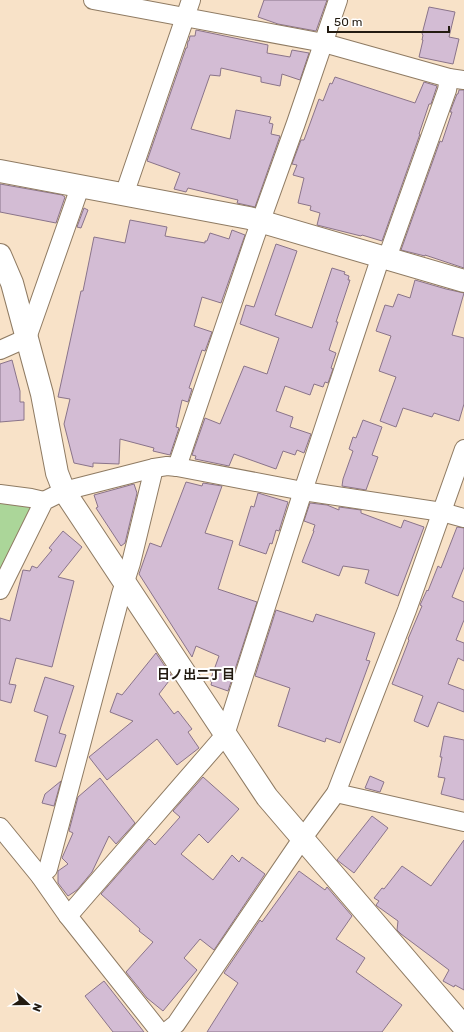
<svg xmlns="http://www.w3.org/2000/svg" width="464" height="1032" viewBox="0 0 464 1032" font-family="Rubik,'Noto Sans JP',sans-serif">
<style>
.green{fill:#abd699}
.building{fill:#d3bcd4;stroke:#8a748a}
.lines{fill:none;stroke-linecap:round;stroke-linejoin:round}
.street-casing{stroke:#8f7b63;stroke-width:20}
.secondary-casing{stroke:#8f7b63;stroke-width:24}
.street{stroke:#fff;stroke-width:18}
.secondary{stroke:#fff;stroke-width:22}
.labels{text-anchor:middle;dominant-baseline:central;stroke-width:4;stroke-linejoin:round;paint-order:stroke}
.neighbourhood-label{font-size:13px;font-weight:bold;fill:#231b11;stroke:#fff}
</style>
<rect width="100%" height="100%" fill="#f8e2c8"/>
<polygon class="green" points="0,501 30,504 35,508 2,569 0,567"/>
<g class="building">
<polygon points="264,0 327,0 316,31 278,24 258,17"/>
<polygon points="429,7 455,12 449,37 459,39 453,64 419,57 423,40 422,40 423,35 422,34"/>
<polygon points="196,30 268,45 267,53 290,57 292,50 309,53 300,80 282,74 280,86 261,82 261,77 221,68 220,76 210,75 191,129 230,139 236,110 271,117 269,123 273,124 271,134 280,136 255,207 237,203 238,200 188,188 186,192 174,189 180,173 147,161 186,48 187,48 188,41 189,41 190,36 195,36"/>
<polygon points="335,77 415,103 424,82 437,86 431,104 429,104 419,134 420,134 382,241 362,235 361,236 317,225 320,213 310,210 311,206 298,203 304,178 293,175 297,165 292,164 301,140 304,140 319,99 323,101 330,83 332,84"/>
<polygon points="459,90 464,90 464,268 425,255 425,256 401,250 440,141 442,142 452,112 450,112 457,94 458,94"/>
<polygon points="0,184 62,195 65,197 56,223 0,212"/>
<polygon points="84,208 88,210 81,228 77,227"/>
<polygon points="130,220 167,227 165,236 205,243 205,241 207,241 210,233 229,239 232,230 245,235 221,303 202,297 194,326 212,332 205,351 202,350 189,388 192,389 188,402 182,400 176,427 179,428 170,455 153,451 154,448 120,439 119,464 93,463 93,467 74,463 64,424 70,399 58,397 81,291 83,291 94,237 125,243"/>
<polygon points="276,244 297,251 275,315 312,328 332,268 345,272 344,274 349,276 348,280 350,280 336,322 338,322 329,350 336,353 331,368 333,369 328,383 325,382 323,387 314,384 310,395 285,386 276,411 293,417 290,427 311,434 304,453 297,450 295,455 283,451 276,469 234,454 229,466 195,459 196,456 192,455 205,418 220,424 244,366 267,374 279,338 240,324 246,305 254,307"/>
<polygon points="415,280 446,289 464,293 452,335 464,338 464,404 459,421 434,413 432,417 403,408 396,427 380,421 396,377 379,371 391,336 376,331 385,305 393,307 398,294 410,298"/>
<polygon points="12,360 20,391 20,402 24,402 24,420 0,422 0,364"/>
<polygon points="363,420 382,427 372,455 378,457 366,490 342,486 343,479 353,451 349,449 353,437 356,438"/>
<polygon points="186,482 202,486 203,483 222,486 205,533 233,541 218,589 257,602 228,691 211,685 212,681 210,681 219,656 196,646 192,657 139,574 150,543 161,547"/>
<polygon points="134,484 137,493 125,543 121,546 96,508 98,507 94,495"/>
<polygon points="258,493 288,502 279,531 276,530 272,544 270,543 266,554 239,545 251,506 254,507"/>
<polygon points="310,503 327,505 339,510 339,507 361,510 361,513 401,528 404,520 424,527 398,596 365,583 369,570 343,566 339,576 302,562 314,531 313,531 315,525 304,521"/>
<polygon points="457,527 464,528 464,567 452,597 464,602 464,620 456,640 464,643 464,661 458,658 448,684 464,690 464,712 438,702 428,727 414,721 423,696 392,684 409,640 408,639 422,606 420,605 427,590 428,591 438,566 441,568"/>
<polygon points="63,531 82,547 58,577 74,581 52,667 16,658 9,684 16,685 11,703 0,700 0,618 10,621 23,570 30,571 32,566 37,568 52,550 49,548"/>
<polygon points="276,610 313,622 316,614 375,633 366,660 370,661 340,743 326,738 325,742 278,726 290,688 255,676"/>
<polygon points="156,653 172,677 159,694 174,714 178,711 192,729 188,732 199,748 177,765 157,739 107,780 89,757 133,721 110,712 117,693 122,695"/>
<polygon points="45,677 74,686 59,733 66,735 56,767 35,761 48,716 34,711"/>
<polygon points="444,736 464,740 464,800 441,794 445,778 438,777 442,757 440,757"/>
<polygon points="370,776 384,782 380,792 365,788"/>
<polygon points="203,777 239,809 208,843 199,834 181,854 213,880 232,855 239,862 242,857 265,874 214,950 200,939 184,958 197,970 163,1011 147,998 126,972 153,942 139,931 140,929 101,894 149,839 155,845 180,817 173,811"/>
<polygon points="100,778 135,823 116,844 109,836 92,872 77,890 68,896 58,883 58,871 68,864 62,858 73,833 69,831 78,797"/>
<polygon points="61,781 54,806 42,803 45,794"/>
<polygon points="372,816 388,828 354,873 337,860"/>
<polygon points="464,840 464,990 455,985 454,987 443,981 449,970 401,934 397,930 398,921 377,906 376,905 379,901 374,898 382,888 384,889 402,866 431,886"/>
<polygon points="299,871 325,890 327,887 352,916 336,939 365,958 356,972 402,1005 382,1032 207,1032 238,983 224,973 260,920 262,922"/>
<polygon points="104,981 115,995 144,1032 113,1032 85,996"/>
</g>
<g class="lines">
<g class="street-casing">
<g id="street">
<polyline points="93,0 324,43 449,78 464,80"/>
<polyline points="124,195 191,0"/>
<polyline points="387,258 447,90 449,78"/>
<polyline points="0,350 27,338 80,187"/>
<polyline points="177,467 255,237 296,123 338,0"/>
<polyline points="0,494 31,498 44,501"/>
<polyline points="0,590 44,501 64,491 154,468 167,466 177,467 303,491 442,512 464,518"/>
<polyline points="336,793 464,822"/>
<polyline points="0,827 40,876 68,916 160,1032"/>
<polyline points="40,876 48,869 121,594 131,563 154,468"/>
<polyline points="68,916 225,735 303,491 381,256"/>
<polyline points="166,1032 176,1024 302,839 336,793 407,610 464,449"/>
</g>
</g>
<g class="secondary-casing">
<g id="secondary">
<polyline points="0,171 249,218 464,281"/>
<polyline points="0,255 12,283 42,394 57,473 64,491 267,797 464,1027"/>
</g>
</g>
<use href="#street" class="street"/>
<use href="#secondary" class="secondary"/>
</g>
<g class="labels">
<g class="neighbourhood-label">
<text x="196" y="674">日ノ出二丁目</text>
</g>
</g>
<g transform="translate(28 1004) rotate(111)" stroke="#ffffff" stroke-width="3" paint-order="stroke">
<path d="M0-3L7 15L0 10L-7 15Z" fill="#231b11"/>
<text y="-6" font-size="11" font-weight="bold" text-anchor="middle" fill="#231b11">N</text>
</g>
<path d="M328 26v6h121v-6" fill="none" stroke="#231b11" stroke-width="2"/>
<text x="334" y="26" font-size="12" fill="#231b11" stroke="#ffffff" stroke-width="3" paint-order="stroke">50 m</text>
</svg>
